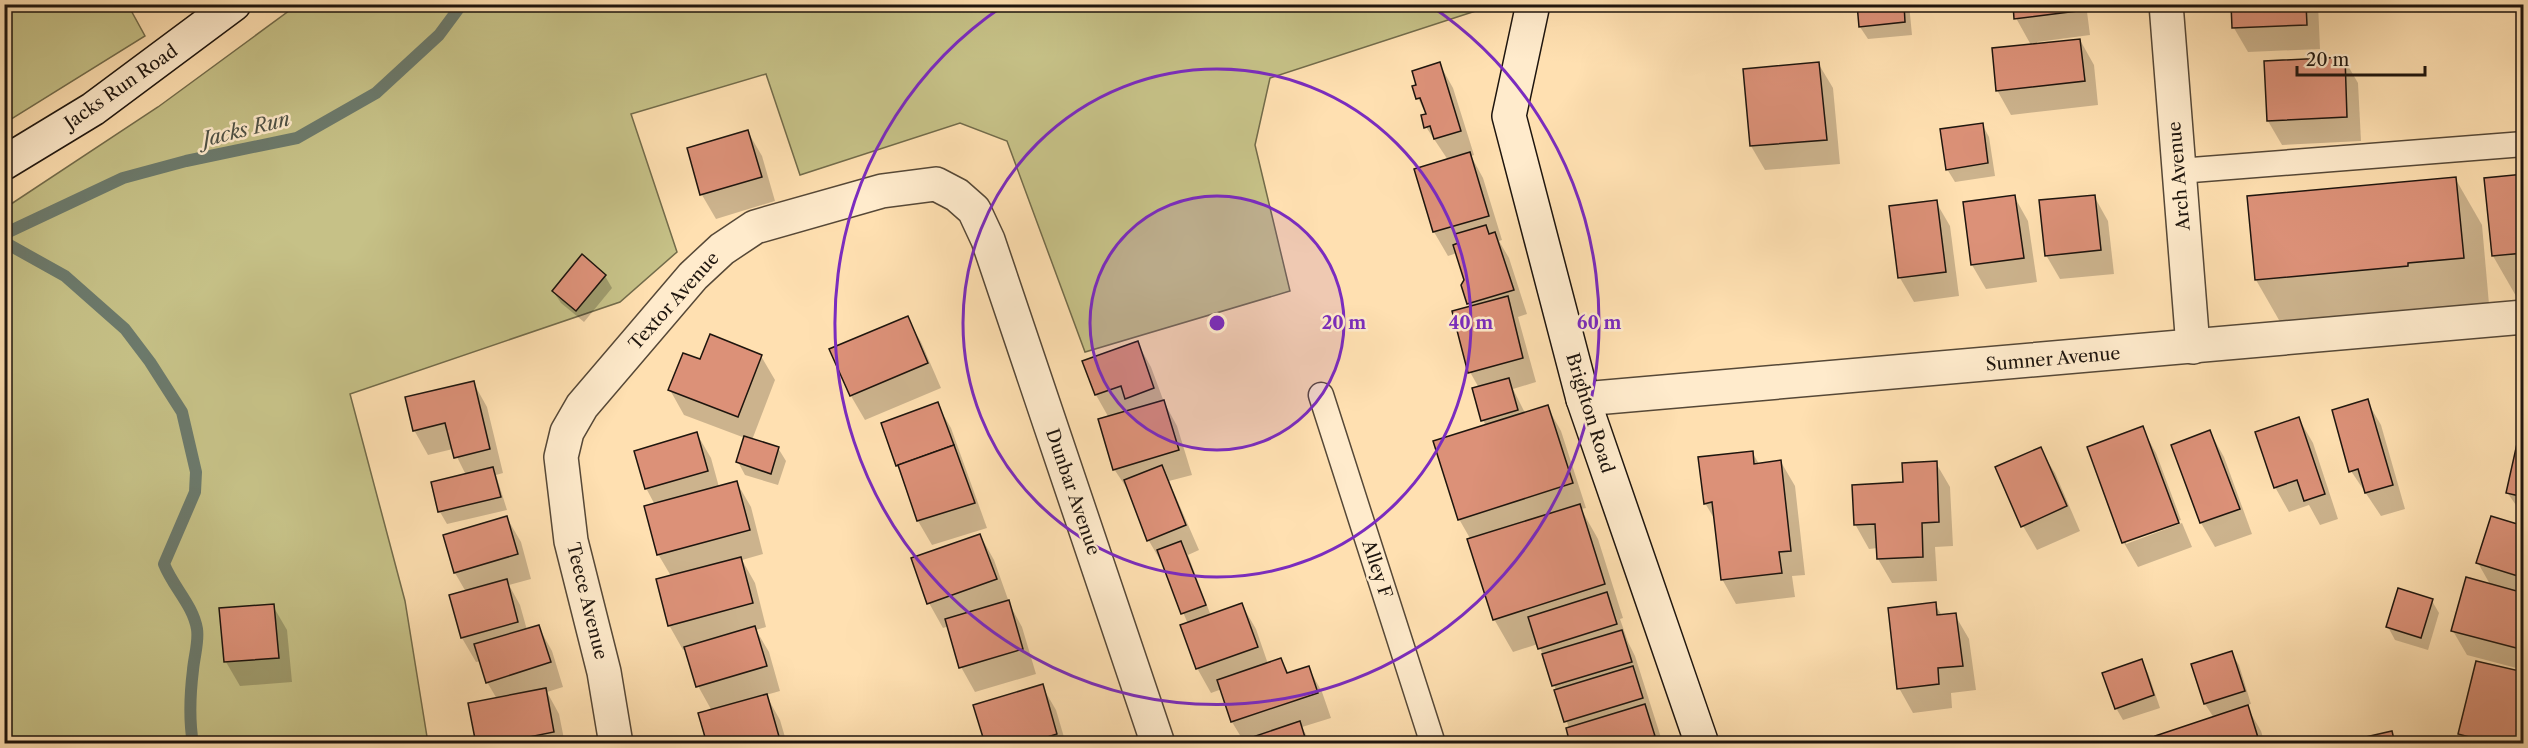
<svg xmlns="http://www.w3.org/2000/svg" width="2528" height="748" viewBox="0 0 2528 748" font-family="'Libre Caslon Text',serif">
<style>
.green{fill:#c6c187;stroke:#726b4a;stroke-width:1.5}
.shadow{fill:#0003}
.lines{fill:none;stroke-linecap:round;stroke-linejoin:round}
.stream{stroke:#6c7a6c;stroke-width:12}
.building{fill:#dc9178;stroke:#1e150e;stroke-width:1.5}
.lane-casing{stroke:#564837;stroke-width:27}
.street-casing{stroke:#564837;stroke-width:36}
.secondary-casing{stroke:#1e150e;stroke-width:36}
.lane{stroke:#ffebcc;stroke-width:24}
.street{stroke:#ffebcc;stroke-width:33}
.secondary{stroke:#ffebcc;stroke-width:33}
.ring{fill:none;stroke:#7b2cbf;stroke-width:3}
.labels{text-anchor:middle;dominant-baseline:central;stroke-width:5;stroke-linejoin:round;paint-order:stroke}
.street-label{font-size:18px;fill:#1e150e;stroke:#ffebcc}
.water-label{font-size:20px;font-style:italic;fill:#4c5045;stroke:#ffebcc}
.centre{fill:#7b2cbf;stroke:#ffebcc;stroke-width:3}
.ring-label{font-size:18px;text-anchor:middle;font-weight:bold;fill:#7b2cbf;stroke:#ffebcc;stroke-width:5;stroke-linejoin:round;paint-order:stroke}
</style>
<rect width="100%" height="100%" fill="#ffe0b1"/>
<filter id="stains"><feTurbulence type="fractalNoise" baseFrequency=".00333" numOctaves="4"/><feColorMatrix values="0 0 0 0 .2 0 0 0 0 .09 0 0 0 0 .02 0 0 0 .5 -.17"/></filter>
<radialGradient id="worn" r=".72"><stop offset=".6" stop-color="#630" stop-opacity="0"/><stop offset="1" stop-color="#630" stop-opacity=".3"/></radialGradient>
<g class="green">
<polygon points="5,4 128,5 145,36 5,123"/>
<polygon points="297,5 1494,5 1270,78 1255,145 1290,291 1085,352 1007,141 960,123 800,175 766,74 631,114 677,252 620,302 350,394 405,601 428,743 5,744 5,208 158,107"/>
</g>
<g class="shadow">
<polygon points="1858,4 1909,4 1912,35 1868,39 1860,27"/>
<polygon points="2014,4 2086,4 2090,35 2037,42 2037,45 2080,40 2094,65 2098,105 2011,115 1997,90 2031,45 2016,18"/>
<polygon points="2233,4 2318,4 2320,49 2248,52 2234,28"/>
<polygon points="2344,59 2358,83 2361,141 2282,145 2268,121"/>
<polygon points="1439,63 1453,88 1474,155 1471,156 1483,178 1502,240 1499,241 1509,258 1527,314 1518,317 1536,382 1513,389 1525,413 1547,406 1561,431 1586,508 1581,509 1598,539 1623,618 1620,619 1628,642 1635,656 1663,744 1572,744 1569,728 1545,659 1538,644 1513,652 1494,619 1471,540 1459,519 1486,426 1483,420 1479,388 1470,372 1471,308 1463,285 1465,281 1457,253 1448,256 1434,232 1416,170 1448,160 1426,127 1426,115 1413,87 1418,86"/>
<polygon points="1818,63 1833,88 1840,164 1765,170 1751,146"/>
<polygon points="1982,124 1989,137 1995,176 1955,182 1947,169"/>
<polygon points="748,132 762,156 775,201 716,219 702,195 688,149"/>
<polygon points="2524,176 2524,302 2520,303 2493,256 2486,180"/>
<polygon points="2455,178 2482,225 2489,304 2283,327 2256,280 2248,197"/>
<polygon points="2014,196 2028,221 2037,282 1986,289 1972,265"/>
<polygon points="2094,196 2108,221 2114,274 2060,279 2046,255"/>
<polygon points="1936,202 1950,226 1959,296 1914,302 1900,278 1890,208"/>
<polygon points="605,276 612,288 584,322 561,303 553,291"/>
<polygon points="907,317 921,342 941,388 865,420 851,396 831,350"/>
<polygon points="1137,342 1151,367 1164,402 1177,426 1192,475 1169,481 1199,550 1188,555 1211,616 1242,605 1256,629 1268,664 1281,660 1289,674 1308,667 1322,692 1331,718 1302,727 1311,744 1240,744 1244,742 1232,722 1222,689 1211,693 1197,668 1188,624 1163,565 1149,541 1130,493 1114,469 1109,418 1096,395 1084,362"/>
<polygon points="761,356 775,380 752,440 778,448 786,461 778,485 745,475 738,462 745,438 684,415 670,390 701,361"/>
<polygon points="473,382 487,407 503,473 496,475 507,510 447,524 440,512 466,475 453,449 428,455 414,430"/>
<polygon points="2367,401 2381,425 2405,509 2381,516 2351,471"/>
<polygon points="937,404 951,428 987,528 932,545 918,521 897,465"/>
<polygon points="2299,419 2313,443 2338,519 2320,525 2309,505 2289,512 2275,487"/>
<polygon points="2142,428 2156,453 2181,520 2126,540 2126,544 2182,523 2192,547 2138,567 2124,543 2089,448"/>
<polygon points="2210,432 2224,457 2252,534 2215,547 2201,523 2173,446"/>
<polygon points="697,434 711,458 719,487 737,483 751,507 763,554 742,560 755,583 766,627 756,630 769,652 780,691 766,695 780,720 787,744 708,744 712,711 698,686 686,649 683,650 669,625 671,576 658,554 655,505 646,488"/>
<polygon points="2524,442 2524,517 2507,492"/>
<polygon points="2040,449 2055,473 2080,531 2037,550 2023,526"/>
<polygon points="1752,452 1759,464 1781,462 1795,486 1805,575 1792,576 1795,597 1736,604 1722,579 1715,520 1705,503"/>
<polygon points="1936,463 1950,487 1953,546 1935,547 1937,581 1892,583 1878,559 1878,548 1869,549 1855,524 1904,484"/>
<polygon points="507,518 521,542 531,579 509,585 520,605 527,630 538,626 552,651 563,687 547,692 559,714 565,744 478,744 497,699 487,682 481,661 476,662 462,638 451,596 466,592 455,573 445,536"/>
<polygon points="2524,527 2524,670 2467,655 2453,631 2491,586 2478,563"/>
<polygon points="980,535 994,560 1010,605 1022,627 1036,674 975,692 961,667 949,626 943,628 929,603"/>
<polygon points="2432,601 2439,613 2428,650 2395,640 2388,627"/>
<polygon points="1935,604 1942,616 1955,615 1969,639 1976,690 1951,693 1952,708 1913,713 1899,688"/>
<polygon points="273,606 287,630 292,682 240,686 226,662"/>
<polygon points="2231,653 2239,665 2251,704 2246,705 2261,731 2265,744 2159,744 2214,718 2205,704 2193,665"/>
<polygon points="2141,661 2148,673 2160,708 2123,720 2116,708"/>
<polygon points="2524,674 2524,744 2466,744 2460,734"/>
<polygon points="1042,686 1056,710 1066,744 986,744"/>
</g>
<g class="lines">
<g class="stream">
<polyline points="4,234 123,178 186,161 297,138 376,93 439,35 462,4"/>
<path d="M 4,242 L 65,276 L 125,329 L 150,362 L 182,412 L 196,472 L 195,492 L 164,564 C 173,587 193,605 197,629 C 199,642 194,657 193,670 C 190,694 189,720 193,744"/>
</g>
</g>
<g class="building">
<polygon points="1857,4 1904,4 1905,22 1859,27"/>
<polygon points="2013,4 2076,4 2077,11 2014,19"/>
<polygon points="2231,4 2306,4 2307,25 2232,28"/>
<polygon points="2080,39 2085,81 1996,91 1992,48"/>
<polygon points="2345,57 2347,117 2267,121 2264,61"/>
<polygon points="1440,62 1461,131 1434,139 1430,126 1424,128 1421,115 1426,114 1420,98 1416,99 1412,86 1416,85 1412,71"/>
<polygon points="1819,62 1827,140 1750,146 1743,69"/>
<polygon points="1983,123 1988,163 1946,170 1940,129"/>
<polygon points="748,130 762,177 700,195 687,148"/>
<polygon points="1470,152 1489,216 1433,232 1414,169"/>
<polygon points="2524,174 2524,253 2492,256 2484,178"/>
<polygon points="2456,177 2464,258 2408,263 2408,266 2255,280 2247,196"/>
<polygon points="2015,195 2024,258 1971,265 1963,202"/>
<polygon points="2095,195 2101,250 2045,256 2039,200"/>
<polygon points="1937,200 1946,272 1898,278 1889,206"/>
<polygon points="1486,225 1489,234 1495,232 1514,290 1467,304 1461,285 1464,280 1453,245 1458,243 1455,234"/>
<polygon points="582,254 606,275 576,311 552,291"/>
<polygon points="1508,296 1523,358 1468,373 1452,311"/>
<polygon points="908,316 928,363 850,396 829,349"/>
<polygon points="710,334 762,355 738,417 668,390 683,353 700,359"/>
<polygon points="1138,341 1154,388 1125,399 1121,386 1095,395 1082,361"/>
<polygon points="1509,378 1518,410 1481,421 1472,388"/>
<polygon points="474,381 490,449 454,458 445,423 413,431 405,397"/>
<polygon points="2368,399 2393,485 2365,493 2358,469 2349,472 2332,410"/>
<polygon points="1164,400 1179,450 1113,470 1098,419"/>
<polygon points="938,402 954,445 896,466 881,423"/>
<polygon points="1548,405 1573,483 1458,520 1433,441"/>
<polygon points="2299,417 2325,494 2304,501 2297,480 2274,488 2255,432"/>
<polygon points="2143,426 2179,523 2122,543 2087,447"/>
<polygon points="2210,430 2240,509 2200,523 2171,445"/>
<polygon points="697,432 708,471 645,489 634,451"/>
<polygon points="744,436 779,447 771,474 736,462"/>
<polygon points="2518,439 2524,440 2524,497 2506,493"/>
<polygon points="954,445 975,503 917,521 898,465"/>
<polygon points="2041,447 2067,506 2021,527 1995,467"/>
<polygon points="1753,451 1754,464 1781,460 1791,551 1779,552 1782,573 1721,580 1712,502 1704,504 1698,457"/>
<polygon points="1937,461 1939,522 1922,523 1923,557 1877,559 1875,524 1854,525 1852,485 1903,482 1902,463"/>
<polygon points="1162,465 1186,525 1147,541 1124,480"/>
<polygon points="493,467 501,497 438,512 431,482"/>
<polygon points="737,481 750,530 657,555 644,506"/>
<polygon points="1580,504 1605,584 1493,620 1467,539"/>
<polygon points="507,516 518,554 454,573 443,535"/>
<polygon points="2491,516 2524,526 2524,578 2476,563"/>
<polygon points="980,534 997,579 927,604 911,558"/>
<polygon points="1181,541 1206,605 1181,614 1157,550"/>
<polygon points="741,557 753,603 668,626 656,579"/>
<polygon points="2466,577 2524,593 2524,650 2451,631"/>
<polygon points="507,579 518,622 461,638 449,595"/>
<polygon points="2398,588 2433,599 2421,638 2386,627"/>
<polygon points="1607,592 1617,624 1538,649 1528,617"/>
<polygon points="1009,600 1023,649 959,668 945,619"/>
<polygon points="1936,602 1937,615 1956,613 1963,666 1938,668 1939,684 1897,689 1888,608"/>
<polygon points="1242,603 1258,647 1196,669 1180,625"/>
<polygon points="274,604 279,658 224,662 219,608"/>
<polygon points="539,625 551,662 486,683 474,644"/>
<polygon points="755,626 767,666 696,687 684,647"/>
<polygon points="1622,630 1632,662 1552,686 1542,654"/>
<polygon points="2232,651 2245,691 2204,704 2191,664"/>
<polygon points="1281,658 1287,673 1309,666 1318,693 1231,722 1217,680"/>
<polygon points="2142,659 2154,695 2115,709 2102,673"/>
<polygon points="2476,661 2524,672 2524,707 2515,744 2496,744 2458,734"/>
<polygon points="1633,666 1643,698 1564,722 1554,690"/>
<polygon points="1043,684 1057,734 1025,744 985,744 973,705"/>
<polygon points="546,688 554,732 494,744 476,744 468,703"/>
<polygon points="767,694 780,740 767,744 707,744 698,713"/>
<polygon points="1645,704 1655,736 1629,744 1570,744 1566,728"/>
<polygon points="2248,705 2260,744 2157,744 2155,736"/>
<polygon points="1300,721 1307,744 1239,744 1238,742"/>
<polygon points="2392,731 2395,744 2352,744 2352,740"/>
</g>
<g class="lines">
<g class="lane-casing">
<g id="lane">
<polyline points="2179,171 2524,144"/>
<polyline points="1321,395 1433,744"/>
</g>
</g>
<g class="street-casing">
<g id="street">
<polyline points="2166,4 2193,347"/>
<polyline points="1583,399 2524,317"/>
<polyline points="616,744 604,672 571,541 561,457 567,432 582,406 693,276 722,249 755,227 882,191 936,184 957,195 974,210 988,240 1158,744"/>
</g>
</g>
<g class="secondary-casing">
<g id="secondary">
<polyline points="1533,4 1509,116 1583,399 1702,744"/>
<polyline points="4,163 93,109 234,4"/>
</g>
</g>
<use href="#lane" class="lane"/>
<use href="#street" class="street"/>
<use href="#secondary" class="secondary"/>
</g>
<circle cx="1217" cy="323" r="127" fill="#7b2cbf" fill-opacity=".12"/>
<g class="ring">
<circle cx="1217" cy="323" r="127"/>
<circle cx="1217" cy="323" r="254"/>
<path d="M1431 6A382 382 0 1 1 1003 6"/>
</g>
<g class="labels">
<g class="street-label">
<text transform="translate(121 87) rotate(-35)">Jacks Run Road</text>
<text transform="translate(2179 176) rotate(-95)">Arch Avenue</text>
<text transform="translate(674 301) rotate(-48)">Textor Avenue</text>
<text transform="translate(2053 359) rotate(-5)">Sumner Avenue</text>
<text transform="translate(1590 413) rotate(73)">Brighton Road</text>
<text transform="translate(1073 492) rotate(71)">Dunbar Avenue</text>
<text transform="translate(1377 569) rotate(72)">Alley F</text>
<text transform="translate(587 601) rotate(76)">Teece Avenue</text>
</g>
<g class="water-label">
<text transform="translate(246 129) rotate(-14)">Jacks Run</text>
</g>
</g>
<circle cx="1217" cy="323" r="9" class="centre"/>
<g class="ring-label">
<text x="1344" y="329">20 m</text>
<text x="1471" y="329">40 m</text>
<text x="1599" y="329">60 m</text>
</g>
<rect width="2528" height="748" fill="none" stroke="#ffe0b1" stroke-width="24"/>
<rect x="6" y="6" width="2516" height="736" fill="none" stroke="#1e150e" stroke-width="3"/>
<rect x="12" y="12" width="2504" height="724" fill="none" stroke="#1e150e" stroke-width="1.5"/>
<path d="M2297 66v9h128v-9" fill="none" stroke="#1e150e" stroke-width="3"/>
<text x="2306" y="66" font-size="18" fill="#1e150e" stroke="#ffebcc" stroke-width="4.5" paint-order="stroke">20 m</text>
<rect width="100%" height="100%" filter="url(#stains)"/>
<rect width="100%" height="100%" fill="url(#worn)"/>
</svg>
